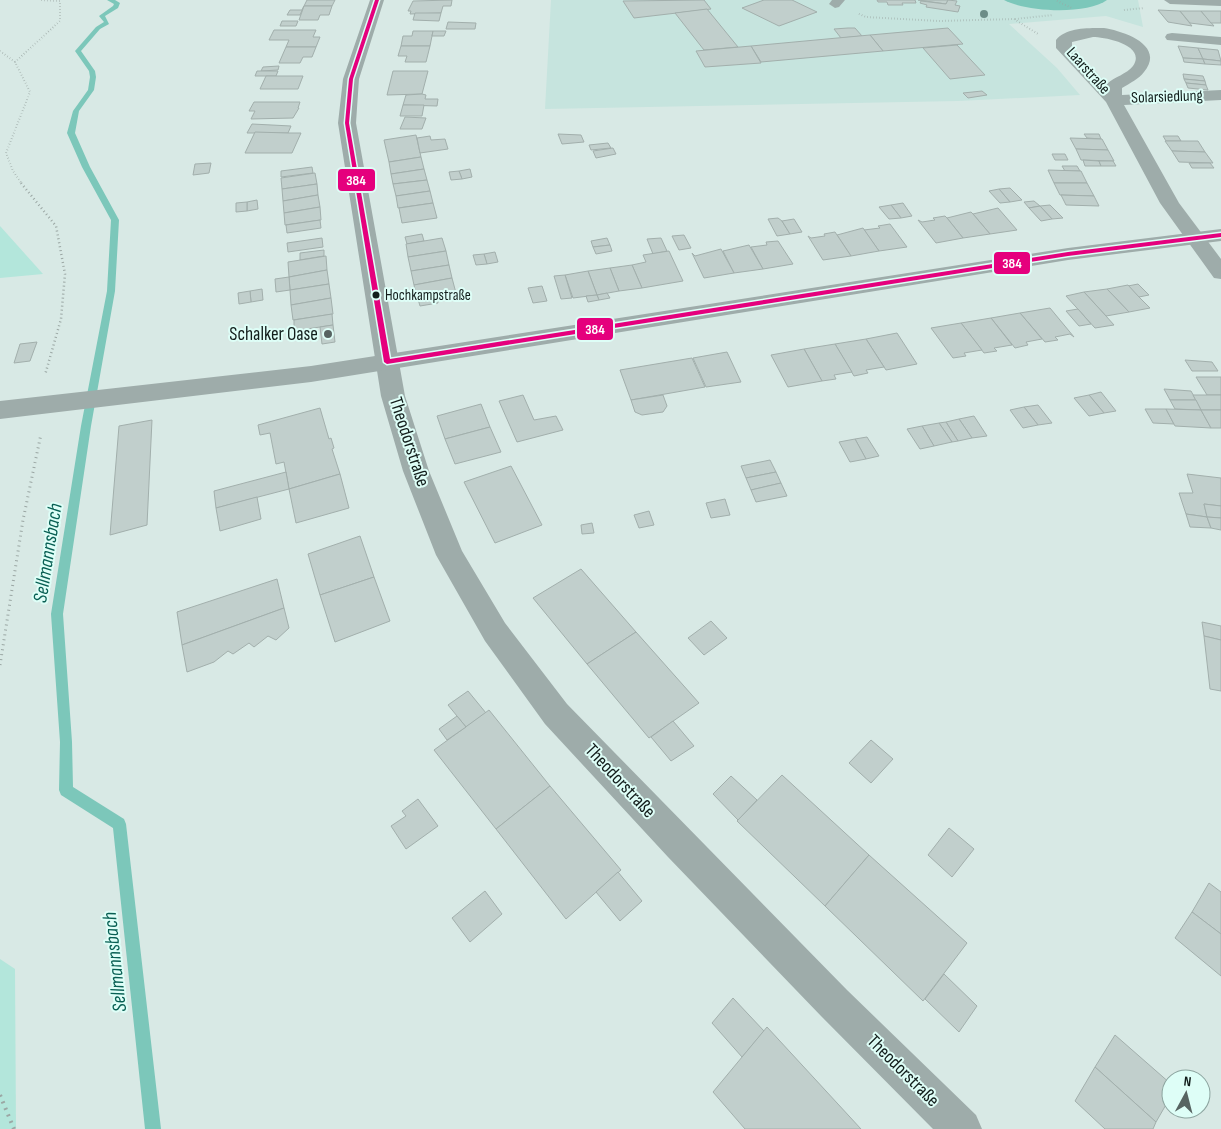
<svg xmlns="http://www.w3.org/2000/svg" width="1221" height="1129" viewBox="0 0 1221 1129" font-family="'Sofia Sans Condensed',sans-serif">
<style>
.built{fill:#c6e4de}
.green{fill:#b3e6db}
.water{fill:#7cc7ba}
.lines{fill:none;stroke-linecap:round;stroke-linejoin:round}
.stream{fill:#7cc7ba;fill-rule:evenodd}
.building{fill:#c1cfcc;stroke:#a2afac}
.path-far3{stroke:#9ba7a4;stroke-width:2;stroke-dasharray:0.5 2.5;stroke-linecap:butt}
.path-far2{stroke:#9ba7a4;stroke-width:2.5;stroke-dasharray:1 3;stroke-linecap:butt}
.path-far1{stroke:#9ba7a4;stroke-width:3;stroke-dasharray:1 4;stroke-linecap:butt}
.path{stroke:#9ba7a4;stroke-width:4;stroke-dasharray:2 5;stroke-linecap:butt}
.service{fill:#9eacaa;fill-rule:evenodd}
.minor{fill:#9eacaa;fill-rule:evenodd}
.tertiary{fill:#9eacaa;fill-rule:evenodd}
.bus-1-casing{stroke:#defef7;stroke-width:3}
.bus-1{fill:#e5007d;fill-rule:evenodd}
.tree{fill:#6d8d88}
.bus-dot{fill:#121d1b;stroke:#defef7;stroke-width:2}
.poi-dot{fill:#576462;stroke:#defef7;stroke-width:2}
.labels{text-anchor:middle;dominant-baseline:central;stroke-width:4;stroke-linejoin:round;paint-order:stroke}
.far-bus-label{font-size:15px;fill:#121d1b;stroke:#defef7;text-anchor:start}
.far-street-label{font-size:16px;fill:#121d1b;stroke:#defef7}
.poi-label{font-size:19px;fill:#121d1b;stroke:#defef7;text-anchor:end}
.street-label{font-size:19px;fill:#121d1b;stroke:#defef7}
.water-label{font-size:20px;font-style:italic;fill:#085f53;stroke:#defef7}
.line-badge{stroke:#defef7;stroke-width:2}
.badge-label{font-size:14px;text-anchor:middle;font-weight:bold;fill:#fff}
</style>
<rect width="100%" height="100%" fill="#d8e9e5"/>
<polygon class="built" points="551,0 1138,0 1143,27 1106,16 1009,24 1057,68 1080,95 958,101 545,109"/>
<g class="green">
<polygon points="0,226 43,274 0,278"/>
<polygon points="0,959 15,969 16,1129 0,1129"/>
</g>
<path class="water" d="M 1004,0 L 1107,0 C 1087,15 1026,12 1004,0 Z"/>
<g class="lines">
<polygon class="stream" points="107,0 115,0 120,3 118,8 105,16 109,24 100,29 81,51 95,71 96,77 94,90 79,111 75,133 90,167 119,220 115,291 91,426 63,614 72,742 73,787 124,819 126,824 161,1129 145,1129 113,828 61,795 59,790 60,742 51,614 81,426 107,291 111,220 82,167 67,133 73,111 88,90 90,77 89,71 75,51 96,27 104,22 99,16 113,6 114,4"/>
</g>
<g class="building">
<polygon points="307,0 335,0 332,6 304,6"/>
<polygon points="452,0 451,6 443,6 441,13 410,14 411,11 408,11 413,1"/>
<polygon points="704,0 711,9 634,18 623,1"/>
<polygon points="764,0 792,0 817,12 779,26 742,8"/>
<polygon points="877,0 915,0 916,3 902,3 903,5 888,5 887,2 878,2"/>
<polygon points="918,0 950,0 948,0 946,4"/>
<polygon points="948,0 957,1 955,5 960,6 958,12 926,7 927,5 920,3 921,1 946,4"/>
<polygon points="304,6 300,15 287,15 290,10 302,10"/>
<polygon points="304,6 332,6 329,15 320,15 318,20 299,20"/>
<polygon points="707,9 738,47 704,50 675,13"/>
<polygon points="1158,10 1180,11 1192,26 1168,22"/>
<polygon points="1180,11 1201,11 1214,26 1190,23"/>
<polygon points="1201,11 1221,11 1221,23 1211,23"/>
<polygon points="415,13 441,13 439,21 413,20"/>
<polygon points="282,21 298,21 296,26 280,26"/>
<polygon points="448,22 476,23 475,29 446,29"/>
<polygon points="848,28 855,28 862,36 841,38 834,29"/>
<polygon points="948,28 963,44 883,51 870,35"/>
<polygon points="274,30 316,30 313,37 320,37 316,47 286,47 289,40 269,40"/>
<polygon points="413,31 433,31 430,46 401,46 403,36 412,36"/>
<polygon points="433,31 446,31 444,36 432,36"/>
<polygon points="870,35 883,51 761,62 751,46"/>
<polygon points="957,45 985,75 950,79 923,48"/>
<polygon points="401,46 430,46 426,62 405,62 407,56 398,56"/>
<polygon points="751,46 761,63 705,67 696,51"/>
<polygon points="1178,46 1198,48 1203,59 1183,58"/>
<polygon points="286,47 316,47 312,57 303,57 300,63 279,63"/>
<polygon points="1198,48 1218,50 1221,61 1203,59"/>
<polygon points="1183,58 1203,59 1205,64 1184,62"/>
<polygon points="1203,59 1221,61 1221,65 1205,64"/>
<polygon points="279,66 278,70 261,71 263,67"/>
<polygon points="257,71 278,71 276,76 255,76"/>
<polygon points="393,71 428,71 422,94 387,95"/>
<polygon points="1183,74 1203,76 1205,81 1184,79"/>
<polygon points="266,76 303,76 298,89 260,89"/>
<polygon points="1184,79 1205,81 1206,85 1186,83"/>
<polygon points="1186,83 1206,85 1208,90 1188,88"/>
<polygon points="982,91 987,95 968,98 963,93"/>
<polygon points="422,94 426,95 425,99 438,99 437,106 403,105 406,95"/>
<polygon points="254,102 300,102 298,108 299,108 293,118 251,119 255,111 249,111"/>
<polygon points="403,105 424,105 422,116 400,116"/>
<polygon points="405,117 426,118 422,129 400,129"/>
<polygon points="252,124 291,126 288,133 247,133"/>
<polygon points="255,132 288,133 301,133 292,153 245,153"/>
<polygon points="558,134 581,135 584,142 562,144"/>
<polygon points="1084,134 1099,134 1101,139 1087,138"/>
<polygon points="416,135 421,157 389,162 384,140"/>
<polygon points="430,136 431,140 445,139 448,149 420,153 417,138"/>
<polygon points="1163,136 1178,136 1181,141 1166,141"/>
<polygon points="1070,138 1102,139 1108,150 1076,149"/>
<polygon points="1165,141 1198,141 1205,152 1172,151"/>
<polygon points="608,143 611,148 591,150 589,145"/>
<polygon points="613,148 616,154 596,158 593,151"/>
<polygon points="1076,149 1108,150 1114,161 1081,160"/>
<polygon points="1172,151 1205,152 1213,163 1179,162"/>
<polygon points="1052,154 1065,154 1068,160 1055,160"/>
<polygon points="421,157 424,169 391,174 389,162"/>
<polygon points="1083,160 1099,161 1101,166 1085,166"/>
<polygon points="1099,161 1113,161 1116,166 1101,166"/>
<polygon points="211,163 209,173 193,175 195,164"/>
<polygon points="1189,163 1210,163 1214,168 1192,168"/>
<polygon points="1062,166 1077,166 1080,171 1065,171"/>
<polygon points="312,167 313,173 281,177 281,171"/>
<polygon points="424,169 427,180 393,184 391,174"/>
<polygon points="470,169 472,177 462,179 459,171"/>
<polygon points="1048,170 1081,171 1087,183 1054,183"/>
<polygon points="459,171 462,179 451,180 449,172"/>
<polygon points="315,173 317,184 282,189 281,178"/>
<polygon points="427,180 430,191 396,196 393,184"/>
<polygon points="1054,183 1087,183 1094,196 1060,195"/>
<polygon points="317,184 318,195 283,201 282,189"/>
<polygon points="1010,188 1022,200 1010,202 999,189"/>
<polygon points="999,189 1010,202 1000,203 989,191"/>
<polygon points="430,191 433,203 398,208 396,196"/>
<polygon points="318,195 320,207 284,213 283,201"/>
<polygon points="1061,195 1094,196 1099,206 1066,205"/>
<polygon points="257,200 258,209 247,211 247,202"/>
<polygon points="1034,201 1040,206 1029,208 1024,202"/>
<polygon points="247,202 247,211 236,212 236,203"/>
<polygon points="433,203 437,218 402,223 399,208"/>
<polygon points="903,203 912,216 901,218 891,205"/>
<polygon points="891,205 901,218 889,219 879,207"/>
<polygon points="1050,205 1063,218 1052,219 1040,206"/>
<polygon points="1040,206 1052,219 1041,221 1029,208"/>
<polygon points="320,207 321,220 285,225 284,213"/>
<polygon points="998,208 1017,230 990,234 973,214"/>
<polygon points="971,212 973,214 990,234 963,238 947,218"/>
<polygon points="945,216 947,218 963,238 936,243 918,220 922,222 935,220 933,218"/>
<polygon points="778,218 782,221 790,234 777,236 768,219"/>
<polygon points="794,219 802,232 790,234 782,221"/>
<polygon points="320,220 321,228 287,233 286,225"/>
<polygon points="890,224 907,247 879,251 864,230 880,228 878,226"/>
<polygon points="863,228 879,251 851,256 837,235"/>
<polygon points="835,232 851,256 823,260 808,236 811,238 825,236 824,234"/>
<polygon points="422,234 424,241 407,244 405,237"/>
<polygon points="684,235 691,248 679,250 672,236"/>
<polygon points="322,238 323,247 288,252 287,243"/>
<polygon points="442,238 446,251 408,257 406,244"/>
<polygon points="607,238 610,245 593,247 591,241"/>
<polygon points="661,238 667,251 653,254 647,239"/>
<polygon points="778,241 793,264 763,269 751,247 767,245 766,242"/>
<polygon points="610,245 612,251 596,254 593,247"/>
<polygon points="749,245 763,269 734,273 723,251"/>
<polygon points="721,249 734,273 704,278 692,253 695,256"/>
<polygon points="324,250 324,256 300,260 300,253"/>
<polygon points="446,251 449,265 411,271 408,257"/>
<polygon points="669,251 683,281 642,288 632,265 646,262 643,255"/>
<polygon points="495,252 498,262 487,264 484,254"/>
<polygon points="484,254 487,264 476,265 473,255"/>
<polygon points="326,256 327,270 289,277 288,262"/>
<polygon points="449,265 452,278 414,285 411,271"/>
<polygon points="632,265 642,288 619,291 610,268"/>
<polygon points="610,268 619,291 597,295 588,271"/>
<polygon points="327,270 329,284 290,290 289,277"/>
<polygon points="588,271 597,295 573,298 565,275"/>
<polygon points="565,275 572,298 561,299 554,276"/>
<polygon points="289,277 290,290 276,292 275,279"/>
<polygon points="452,278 456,293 417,299 414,285"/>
<polygon points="329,284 331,298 291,305 290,290"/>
<polygon points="1138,284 1149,295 1139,297 1128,286"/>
<polygon points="1128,285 1139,297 1150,308 1129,312 1107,289"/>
<polygon points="542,286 547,301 533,303 528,288"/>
<polygon points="262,289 263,300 251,302 250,291"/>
<polygon points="1107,289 1129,312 1106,316 1084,292"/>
<polygon points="250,291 251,302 239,304 238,293"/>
<polygon points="1084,292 1106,316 1114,325 1095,328 1066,296"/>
<polygon points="607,293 610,298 599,300 597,295"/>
<polygon points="597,295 599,300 588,302 586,296"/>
<polygon points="437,296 438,303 420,306 418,299"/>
<polygon points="331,298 333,314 293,320 291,305"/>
<polygon points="1050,308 1074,337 1070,334 1055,337 1058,340 1045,342 1020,313"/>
<polygon points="1078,309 1091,324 1079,326 1066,311"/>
<polygon points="1020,313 1042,339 1026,342 1028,345 1015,348 991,318"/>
<polygon points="332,314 333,325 294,331 294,320"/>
<polygon points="991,318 1012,345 994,348 997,351 984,353 961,323"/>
<polygon points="961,323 982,350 964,353 966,356 953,358 931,328"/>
<polygon points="333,325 335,342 322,344 320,327"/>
<polygon points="897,333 917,364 886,370 866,339"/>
<polygon points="866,339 884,367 866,370 868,373 854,376 835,344"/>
<polygon points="37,342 30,361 14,363 20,344"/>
<polygon points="835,344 852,372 834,375 836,379 822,381 804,349"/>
<polygon points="804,349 822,381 788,387 771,355"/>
<polygon points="727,352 741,382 706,387 693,358"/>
<polygon points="692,358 705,387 631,400 620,370"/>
<polygon points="1185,360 1212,362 1218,371 1192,371"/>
<polygon points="1196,377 1221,377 1221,395 1207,395"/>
<polygon points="1164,389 1191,391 1196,400 1170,400"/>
<polygon points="1101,392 1116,411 1104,413 1089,395"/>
<polygon points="523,395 534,420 556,416 563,430 517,442 499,401"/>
<polygon points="663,395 667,406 663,412 642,415 635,412 631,400"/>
<polygon points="1089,395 1104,413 1089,416 1074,398"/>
<polygon points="1193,395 1221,395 1221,410 1201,410"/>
<polygon points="1170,400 1196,400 1201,410 1175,409"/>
<polygon points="481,404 490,427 445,439 437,416"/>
<polygon points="1038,405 1052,423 1038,425 1024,407"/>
<polygon points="1024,407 1038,425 1023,428 1010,410"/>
<polygon points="320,408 329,439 331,438 334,448 332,449 340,474 289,489 284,462 276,464 270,433 260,435 258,425"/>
<polygon points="1145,409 1166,409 1174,424 1153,423"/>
<polygon points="1166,409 1201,410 1211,428 1175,426"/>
<polygon points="1201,410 1221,410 1221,428 1211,428"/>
<polygon points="974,416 987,436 972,438 959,419"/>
<polygon points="959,419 972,438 958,441 946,422"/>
<polygon points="152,420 147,525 110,535 119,426"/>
<polygon points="946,422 958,441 952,442 939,423"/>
<polygon points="939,423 952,442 934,446 922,426"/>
<polygon points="922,426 934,446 920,449 907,429"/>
<polygon points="490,427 501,452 455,464 445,439"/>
<polygon points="867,437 879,456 866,459 855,439"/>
<polygon points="855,439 866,459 850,462 839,442"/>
<polygon points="770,460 776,472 746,478 741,466"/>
<polygon points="511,466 542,525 495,543 464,482"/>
<polygon points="286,472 289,489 216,508 214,491"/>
<polygon points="776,472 781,483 751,490 746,478"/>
<polygon points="340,474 349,508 296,523 289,489"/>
<polygon points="1187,474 1221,478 1221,506 1204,504 1207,517 1186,514 1179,493 1193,493"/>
<polygon points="781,483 787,496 756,502 751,490"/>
<polygon points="257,497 261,519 220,531 216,508"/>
<polygon points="725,499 730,515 711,518 706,503"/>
<polygon points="1204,504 1221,506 1221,518 1207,517"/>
<polygon points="649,511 654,525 639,528 634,515"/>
<polygon points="1186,514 1207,517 1211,528 1190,527"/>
<polygon points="1207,517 1221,518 1221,530 1211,528"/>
<polygon points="592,523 594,533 582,534 581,525"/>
<polygon points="360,536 374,577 320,595 308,554"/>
<polygon points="581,569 636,632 587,664 533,598"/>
<polygon points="374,577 390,621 335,642 320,595"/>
<polygon points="277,579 284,608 182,645 177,612"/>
<polygon points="284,608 289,628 276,640 268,636 254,647 249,643 233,654 228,651 214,662 187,672 182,645"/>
<polygon points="711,621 727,638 704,655 688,638"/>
<polygon points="1202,622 1221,626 1221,640 1204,636"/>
<polygon points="636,632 699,703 649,738 587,664"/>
<polygon points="1204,636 1221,640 1221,691 1210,689"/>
<polygon points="468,691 486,713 466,727 448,705"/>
<polygon points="489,710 550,786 496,829 434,750"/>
<polygon points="457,716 466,727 447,740 439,729"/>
<polygon points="673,721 694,746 671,761 651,737"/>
<polygon points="871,740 893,759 871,783 849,763"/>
<polygon points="782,775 869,855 825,906 737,821"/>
<polygon points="731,776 757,800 738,820 713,794"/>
<polygon points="550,786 621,870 566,919 496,829"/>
<polygon points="418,799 438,826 406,849 391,826 406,816 402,811"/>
<polygon points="949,828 974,849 952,877 928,855"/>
<polygon points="869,855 967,943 923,1001 825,906"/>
<polygon points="618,872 642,901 620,921 596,892"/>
<polygon points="1209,883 1221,892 1221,934 1192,912"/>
<polygon points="485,891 502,914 470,942 452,918"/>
<polygon points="1192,912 1221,934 1221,976 1175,938"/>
<polygon points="944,974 977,1006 959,1032 925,999"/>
<polygon points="733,998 764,1031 742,1057 712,1023"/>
<polygon points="767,1027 861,1129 745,1129 713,1092"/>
<polygon points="1115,1035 1171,1084 1171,1096 1156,1122 1095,1067"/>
<polygon points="1095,1067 1156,1122 1153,1129 1105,1129 1075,1101"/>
</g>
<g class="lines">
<g class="path-far3">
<polyline points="1057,1 1072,8"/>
<polyline points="1124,10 1144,8"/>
<polyline points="859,14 866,17 939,21 1014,19 1038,34"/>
<polyline points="1015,19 1053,15"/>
<polyline points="0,51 15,62 30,92 6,153 13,171 22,184"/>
<polyline points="15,62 60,21 60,1 40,0"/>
</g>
<polyline class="path-far2" points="21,183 56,226 65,274 61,319 45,375"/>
<polyline class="path-far1" points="0,665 23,520 41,434"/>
<polyline class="path" points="0,1095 14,1129"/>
<g class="service">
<polygon points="832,0 845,0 839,7 835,8 829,4"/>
<polygon points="1164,0 1221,0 1221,6 1170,4"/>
<polygon points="1172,33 1221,37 1221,45 1167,40 1165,37 1167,34"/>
</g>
<g class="minor">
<polygon points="370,0 384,0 359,79 356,123 405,396 429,471 462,551 505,623 567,704 847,990 976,1115 982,1129 933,1129 821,1016 668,857 545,724 485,641 436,555 403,471 381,396 338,123 343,79"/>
<path d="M 1104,28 C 1123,31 1166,45 1144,72 C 1139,79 1130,83 1122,88 L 1122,95 L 1221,90 L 1221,100 L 1124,105 L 1179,203 L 1221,259 L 1221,279 L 1214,278 L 1160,203 L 1106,102 L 1056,48 L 1056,40 C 1066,27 1090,28 1104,28 ZM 1093,37 C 1105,37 1147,45 1133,66 C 1127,74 1114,77 1107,84 L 1072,47 L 1072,42 Z"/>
</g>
<polygon class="tertiary" points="1221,229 1221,241 1068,260 311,382 0,419 0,401 311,366 1068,248"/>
<g class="bus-1-casing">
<polygon id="bus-1" points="375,0 379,0 353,79 349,123 390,359 1068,252 1221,233 1221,237 1068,256 387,364 384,362 345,123 349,79"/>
</g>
<use href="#bus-1" class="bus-1"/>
</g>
<circle class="tree" cx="984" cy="14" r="4"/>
<circle class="bus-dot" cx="376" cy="295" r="4.5"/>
<circle class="poi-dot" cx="328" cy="334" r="5"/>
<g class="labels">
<g class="far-bus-label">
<text x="385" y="295">Hochkampstraße</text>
</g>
<g class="far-street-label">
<text transform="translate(1088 71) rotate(48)">Laarstraße</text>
<text transform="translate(1167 97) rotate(-2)">Solarsiedlung</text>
</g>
<g class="poi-label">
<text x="318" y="334">Schalker Oase</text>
</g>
<g class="street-label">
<text transform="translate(409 442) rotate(72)">Theodorstraße</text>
<text transform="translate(620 781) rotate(47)">Theodorstraße</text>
<text transform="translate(903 1071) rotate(45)">Theodorstraße</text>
</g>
<g class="water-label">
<text transform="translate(48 553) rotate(-81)">Sellmannsbach</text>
<text transform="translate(115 962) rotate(-96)">Sellmannsbach</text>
</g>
</g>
<g class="line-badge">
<rect x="337" y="168" width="39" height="24" rx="5" fill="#e5007d"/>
<rect x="993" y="251" width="38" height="24" rx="5" fill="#e5007d"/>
<rect x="576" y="317" width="38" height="24" rx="5" fill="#e5007d"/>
</g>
<g class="badge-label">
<text x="356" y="185">384</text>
<text x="1012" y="268">384</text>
<text x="595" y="334">384</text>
</g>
<g transform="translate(1186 1094) rotate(7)"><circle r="24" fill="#defef7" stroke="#8ca49f"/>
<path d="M0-4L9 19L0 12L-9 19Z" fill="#576462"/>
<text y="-8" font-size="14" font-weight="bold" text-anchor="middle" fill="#121d1b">N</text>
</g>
</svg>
